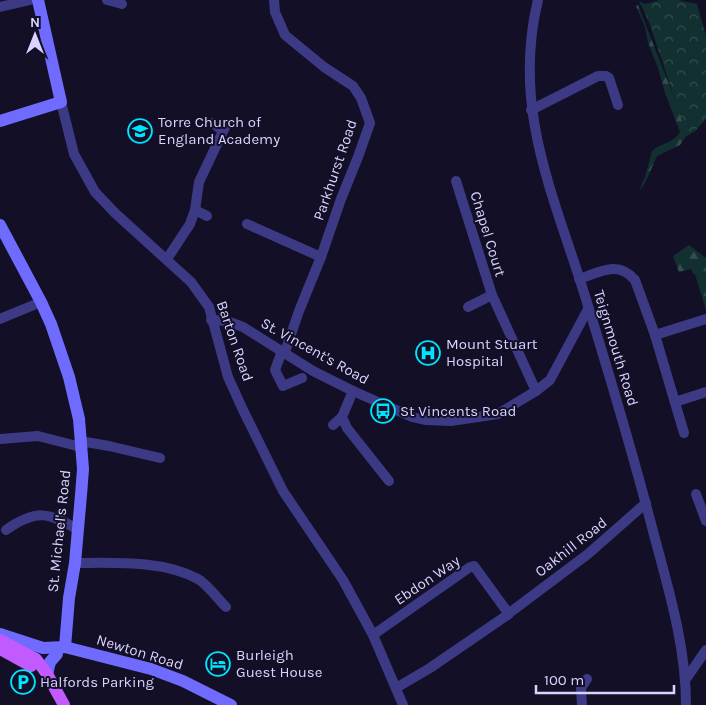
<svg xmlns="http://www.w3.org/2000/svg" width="706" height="705" viewBox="0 0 706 705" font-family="Karla,sans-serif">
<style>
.forest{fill:url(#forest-firs)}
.park{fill:url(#park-crowns)}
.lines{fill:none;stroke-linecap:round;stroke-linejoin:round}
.street{stroke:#3d3a85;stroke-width:10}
.secondary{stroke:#6f6bff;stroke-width:12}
.primary{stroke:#c25bff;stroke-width:12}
.labels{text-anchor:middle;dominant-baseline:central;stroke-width:4;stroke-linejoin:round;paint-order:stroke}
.poi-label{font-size:15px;fill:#d9d4ff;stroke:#130f26;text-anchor:start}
.street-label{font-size:15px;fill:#d9d4ff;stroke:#130f26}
</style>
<defs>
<pattern id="forest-firs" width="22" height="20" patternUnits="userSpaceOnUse" patternTransform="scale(1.25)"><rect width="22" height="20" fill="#12302f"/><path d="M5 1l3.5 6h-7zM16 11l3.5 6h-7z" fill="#344d4e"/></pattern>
<pattern id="park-crowns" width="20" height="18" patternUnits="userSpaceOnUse" patternTransform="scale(1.25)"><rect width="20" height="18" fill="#12302f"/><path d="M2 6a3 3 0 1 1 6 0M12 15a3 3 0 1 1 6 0" fill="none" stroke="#344d4e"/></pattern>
</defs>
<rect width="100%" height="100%" fill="#130f26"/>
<g class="forest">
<path d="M 638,5 L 688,133 L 680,145 L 657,156 L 645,183 L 639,191 L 645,177 L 652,151 C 660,143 671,145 680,132 L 665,93 L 658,68 L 648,43 L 645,27 L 636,6 Z"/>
<polygon points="689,245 706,258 706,310 695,274 693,274 691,269 679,272 673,256"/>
</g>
<polygon class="park" points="660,0 678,0 697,4 706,36 706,119 695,131 687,136 649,22 639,1 645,4"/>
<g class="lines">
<g class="street">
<polyline points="107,0 122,4"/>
<polyline points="274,0 275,12 285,35 324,67 353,86 361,98 370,123 358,157 341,199 321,257 299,311 285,352"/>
<path d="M 538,0 C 513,102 549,185 580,280 C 606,363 631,447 653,531 C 668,588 686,645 686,705"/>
<polyline points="0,7 30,0"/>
<polyline points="61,102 74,154 95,192 115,213 191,282 209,307 228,377 243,410 283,491 343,580 373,635 403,705"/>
<polyline points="531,110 598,76 606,76 609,78 618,105"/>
<polyline points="213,123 223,131"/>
<polyline points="456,181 492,295 536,391"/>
<polyline points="195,210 207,216"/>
<polyline points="247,224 321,257"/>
<polyline points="167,259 190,224 195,210 199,182 227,123"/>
<path d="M 579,279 C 600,272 618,260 635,280 L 655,335 L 684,433"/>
<polyline points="468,307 492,295"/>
<polyline points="0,319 41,302"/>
<polyline points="211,320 227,321 243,327 313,371 353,391 412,417 425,420 451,421 498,414 536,391 550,380 588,309"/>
<polyline points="655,335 706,319"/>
<polyline points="282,351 275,370 283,386 302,378"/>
<polyline points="353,391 342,417 347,428 389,481"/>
<polyline points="675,402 706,392"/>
<polyline points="333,425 342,417"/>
<polyline points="0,439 38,436 81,447"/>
<polyline points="80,441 109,446 160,458"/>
<polyline points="696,494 706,521"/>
<path d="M 6,530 C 36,509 49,512 78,530"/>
<path d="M 75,563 C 115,563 162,560 198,579 C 207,584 218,599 226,607"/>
<polyline points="512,611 588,554 646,503"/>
<polyline points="373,635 470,567 474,566 509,614 430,668 396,688"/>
<polyline points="686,679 706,650"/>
<polyline points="582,705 581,688 587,679"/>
</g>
<g class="secondary">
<polyline points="0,121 61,102 38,0"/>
<polyline points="0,225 41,302 51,324 69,377 79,419 83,469 81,495 75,563 69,598 65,647"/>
<polyline points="0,634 43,648 65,647 151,669 183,681 231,705"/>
<polyline points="47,674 50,662 57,654"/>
</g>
<g class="primary">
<polyline points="0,640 36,659 47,674 64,705"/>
<polyline points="0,649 31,666"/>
</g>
</g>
<defs>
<g id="school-ring" transform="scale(1.25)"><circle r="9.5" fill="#130f26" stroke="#00e5ff" stroke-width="1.5"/><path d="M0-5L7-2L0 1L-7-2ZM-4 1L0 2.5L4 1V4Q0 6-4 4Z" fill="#00e5ff"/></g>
<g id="hospital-ring" transform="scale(1.25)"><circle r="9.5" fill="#130f26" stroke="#00e5ff" stroke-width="1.5"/><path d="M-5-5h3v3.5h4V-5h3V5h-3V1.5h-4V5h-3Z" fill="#00e5ff"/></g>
<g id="bus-ring" transform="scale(1.25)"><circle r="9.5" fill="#130f26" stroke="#00e5ff" stroke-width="1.5"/><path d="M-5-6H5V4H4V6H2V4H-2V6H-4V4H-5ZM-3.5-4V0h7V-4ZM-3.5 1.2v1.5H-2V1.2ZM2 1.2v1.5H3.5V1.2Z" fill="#00e5ff"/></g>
<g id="hotel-ring" transform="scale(1.25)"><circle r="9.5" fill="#130f26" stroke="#00e5ff" stroke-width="1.5"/><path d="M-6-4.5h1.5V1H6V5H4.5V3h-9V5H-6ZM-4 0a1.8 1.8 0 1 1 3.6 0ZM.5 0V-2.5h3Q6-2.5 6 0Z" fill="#00e5ff"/></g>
<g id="parking-ring" transform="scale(1.25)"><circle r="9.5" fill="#130f26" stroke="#00e5ff" stroke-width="1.5"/><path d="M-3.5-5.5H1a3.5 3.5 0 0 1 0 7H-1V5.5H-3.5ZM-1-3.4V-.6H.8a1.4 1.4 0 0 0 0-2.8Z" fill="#00e5ff"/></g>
</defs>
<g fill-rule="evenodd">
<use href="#school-ring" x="140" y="131"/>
<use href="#hospital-ring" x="428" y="353"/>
<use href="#bus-ring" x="383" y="411"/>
<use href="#hotel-ring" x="218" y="664"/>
<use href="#parking-ring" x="23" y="682"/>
</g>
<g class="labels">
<g class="poi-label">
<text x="158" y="122">Torre Church of<tspan x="158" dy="17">England Academy</tspan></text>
<text x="446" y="344">Mount Stuart<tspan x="446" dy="17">Hospital</tspan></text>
<text x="400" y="411">St Vincents Road</text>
<text x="236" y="655">Burleigh<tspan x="236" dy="17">Guest House</tspan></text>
<text x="40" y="682">Halfords Parking</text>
</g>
<g class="street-label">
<text transform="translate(335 170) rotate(-71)">Parkhurst Road</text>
<text transform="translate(488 234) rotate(73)">Chapel Court</text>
<text transform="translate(235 341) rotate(71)">Barton Road</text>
<text transform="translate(616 348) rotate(73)">Teignmouth Road</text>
<text transform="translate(315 351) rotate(29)">St. Vincent's Road</text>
<text transform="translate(59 531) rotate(-84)">St. Michael's Road</text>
<text transform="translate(571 547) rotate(-38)">Oakhill Road</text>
<text transform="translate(427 580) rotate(-34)">Ebdon Way</text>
<text transform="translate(140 652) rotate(17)">Newton Road</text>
</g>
</g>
<g transform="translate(35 35)" stroke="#130f26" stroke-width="4" paint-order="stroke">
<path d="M0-4L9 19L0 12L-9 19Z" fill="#d9d4ff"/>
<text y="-8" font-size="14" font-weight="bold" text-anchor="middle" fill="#d9d4ff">N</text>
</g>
<path d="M536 685v8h138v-8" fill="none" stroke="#d9d4ff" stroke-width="2.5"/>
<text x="544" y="685" font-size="15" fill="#d9d4ff" stroke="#130f26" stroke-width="4" paint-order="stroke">100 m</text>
</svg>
